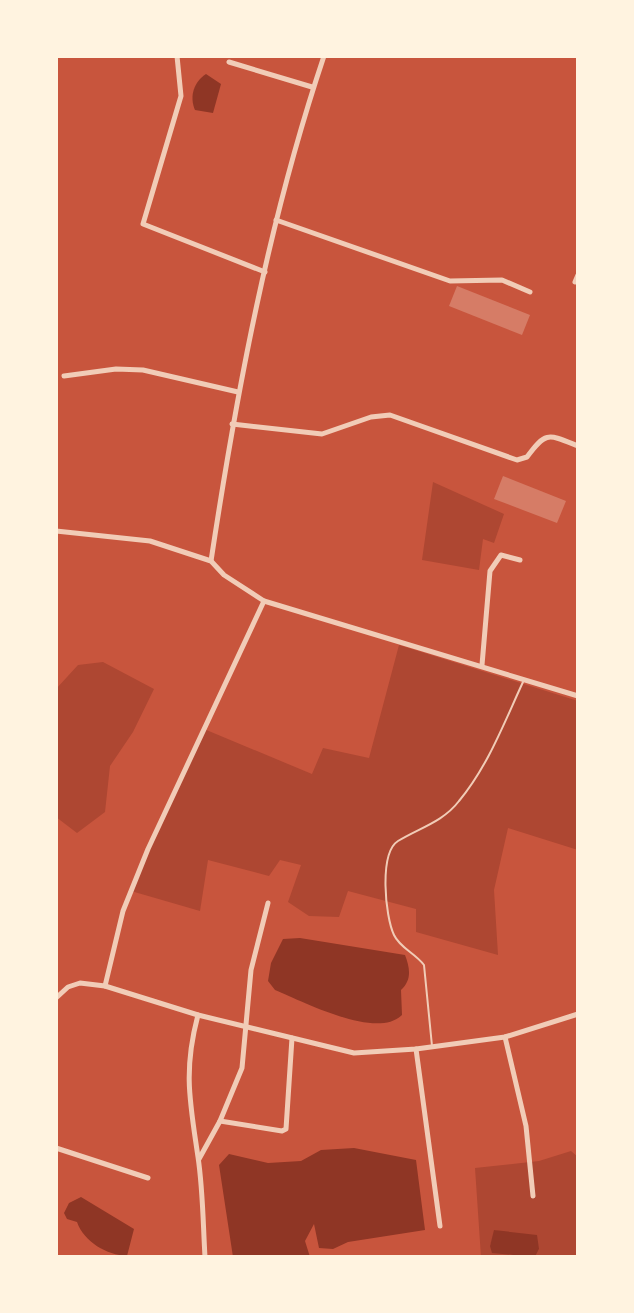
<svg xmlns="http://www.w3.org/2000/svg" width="634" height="1313" viewBox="0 0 634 1313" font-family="Karla,sans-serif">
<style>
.green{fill:#ae4732}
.water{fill:#8f3625}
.building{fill:#d67c66}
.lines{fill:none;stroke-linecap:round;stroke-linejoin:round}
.service{stroke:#f1ccb7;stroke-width:2}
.minor{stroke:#f1ccb7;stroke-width:5}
</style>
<rect width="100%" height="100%" fill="#c8553d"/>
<g class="green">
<polygon points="433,482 504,514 494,543 483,539 479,570 422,560"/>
<polygon points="399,645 578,701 578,850 508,828 494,890 498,955 416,932 416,909 348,891 339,917 309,916 288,902 301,865 280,860 269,876 208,860 200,911 131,891 204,729 312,774 323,748 369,758"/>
<polygon points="103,662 154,689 133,732 110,766 105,812 77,833 56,817 56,689 78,665"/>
<polygon points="571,1151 578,1157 578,1257 535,1257 539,1249 495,1230 490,1246 515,1257 481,1257 475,1168 539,1161"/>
</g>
<g class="water">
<path d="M 206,74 L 221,84 L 213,113 L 195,110 C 189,96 194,82 206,74 Z"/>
<path d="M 300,938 L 405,955 C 410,968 412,980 401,990 L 402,1015 C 377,1040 304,1002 275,990 L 268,981 L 271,963 L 283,939 Z"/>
<polygon points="354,1148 416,1160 425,1230 348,1242 333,1249 319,1248 314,1224 305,1241 310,1257 233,1257 219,1165 229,1154 268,1163 301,1161 321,1150"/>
<path d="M 81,1197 L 134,1229 L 127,1256 C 107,1255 84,1242 77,1222 L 67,1219 L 64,1213 L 69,1203 Z"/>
<polygon points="494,1230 537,1235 539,1249 535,1257 492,1253 490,1246"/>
</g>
<g class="building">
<polygon points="457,286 530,315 522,335 449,306"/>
<polygon points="503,476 566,501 557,523 494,499"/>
</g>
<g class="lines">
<path class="service" d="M 432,1046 L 424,965 C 415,953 400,948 394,935 C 385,916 379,853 398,841 C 419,828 443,822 459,801 C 488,766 504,723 523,682"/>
<g class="minor">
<polyline points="177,56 181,96 143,224 265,272"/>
<polyline points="229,62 312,87"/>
<polyline points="276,220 450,281 502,280 530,292"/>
<polyline points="575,282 578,275"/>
<polyline points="64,376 116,369 143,370 238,392"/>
<path d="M 232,424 L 322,434 L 371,417 L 390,415 L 517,460 L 527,457 C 546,431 548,434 578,446"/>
<polyline points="56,531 150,541 211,561 224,575 264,601 578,696"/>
<path d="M 211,561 C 237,390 269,220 324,56"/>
<polyline points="482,665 490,571 501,555 520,560"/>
<polyline points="105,986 123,911 148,849 264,601"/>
<polyline points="56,998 68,987 80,983 105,986 198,1015 354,1053 416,1049 505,1037 578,1014"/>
<path d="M 198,1015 C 183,1071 190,1102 198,1157 C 203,1190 203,1224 205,1257"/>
<polyline points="505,1037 526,1126 533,1196"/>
<polyline points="416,1049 440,1226"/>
<polyline points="220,1121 282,1131 286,1129 292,1038"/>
<polyline points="56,1148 148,1178"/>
<polyline points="199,1159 220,1121 242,1068 251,970 268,903"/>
</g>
</g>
<rect width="634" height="1313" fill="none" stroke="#fff3e0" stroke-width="116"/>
</svg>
